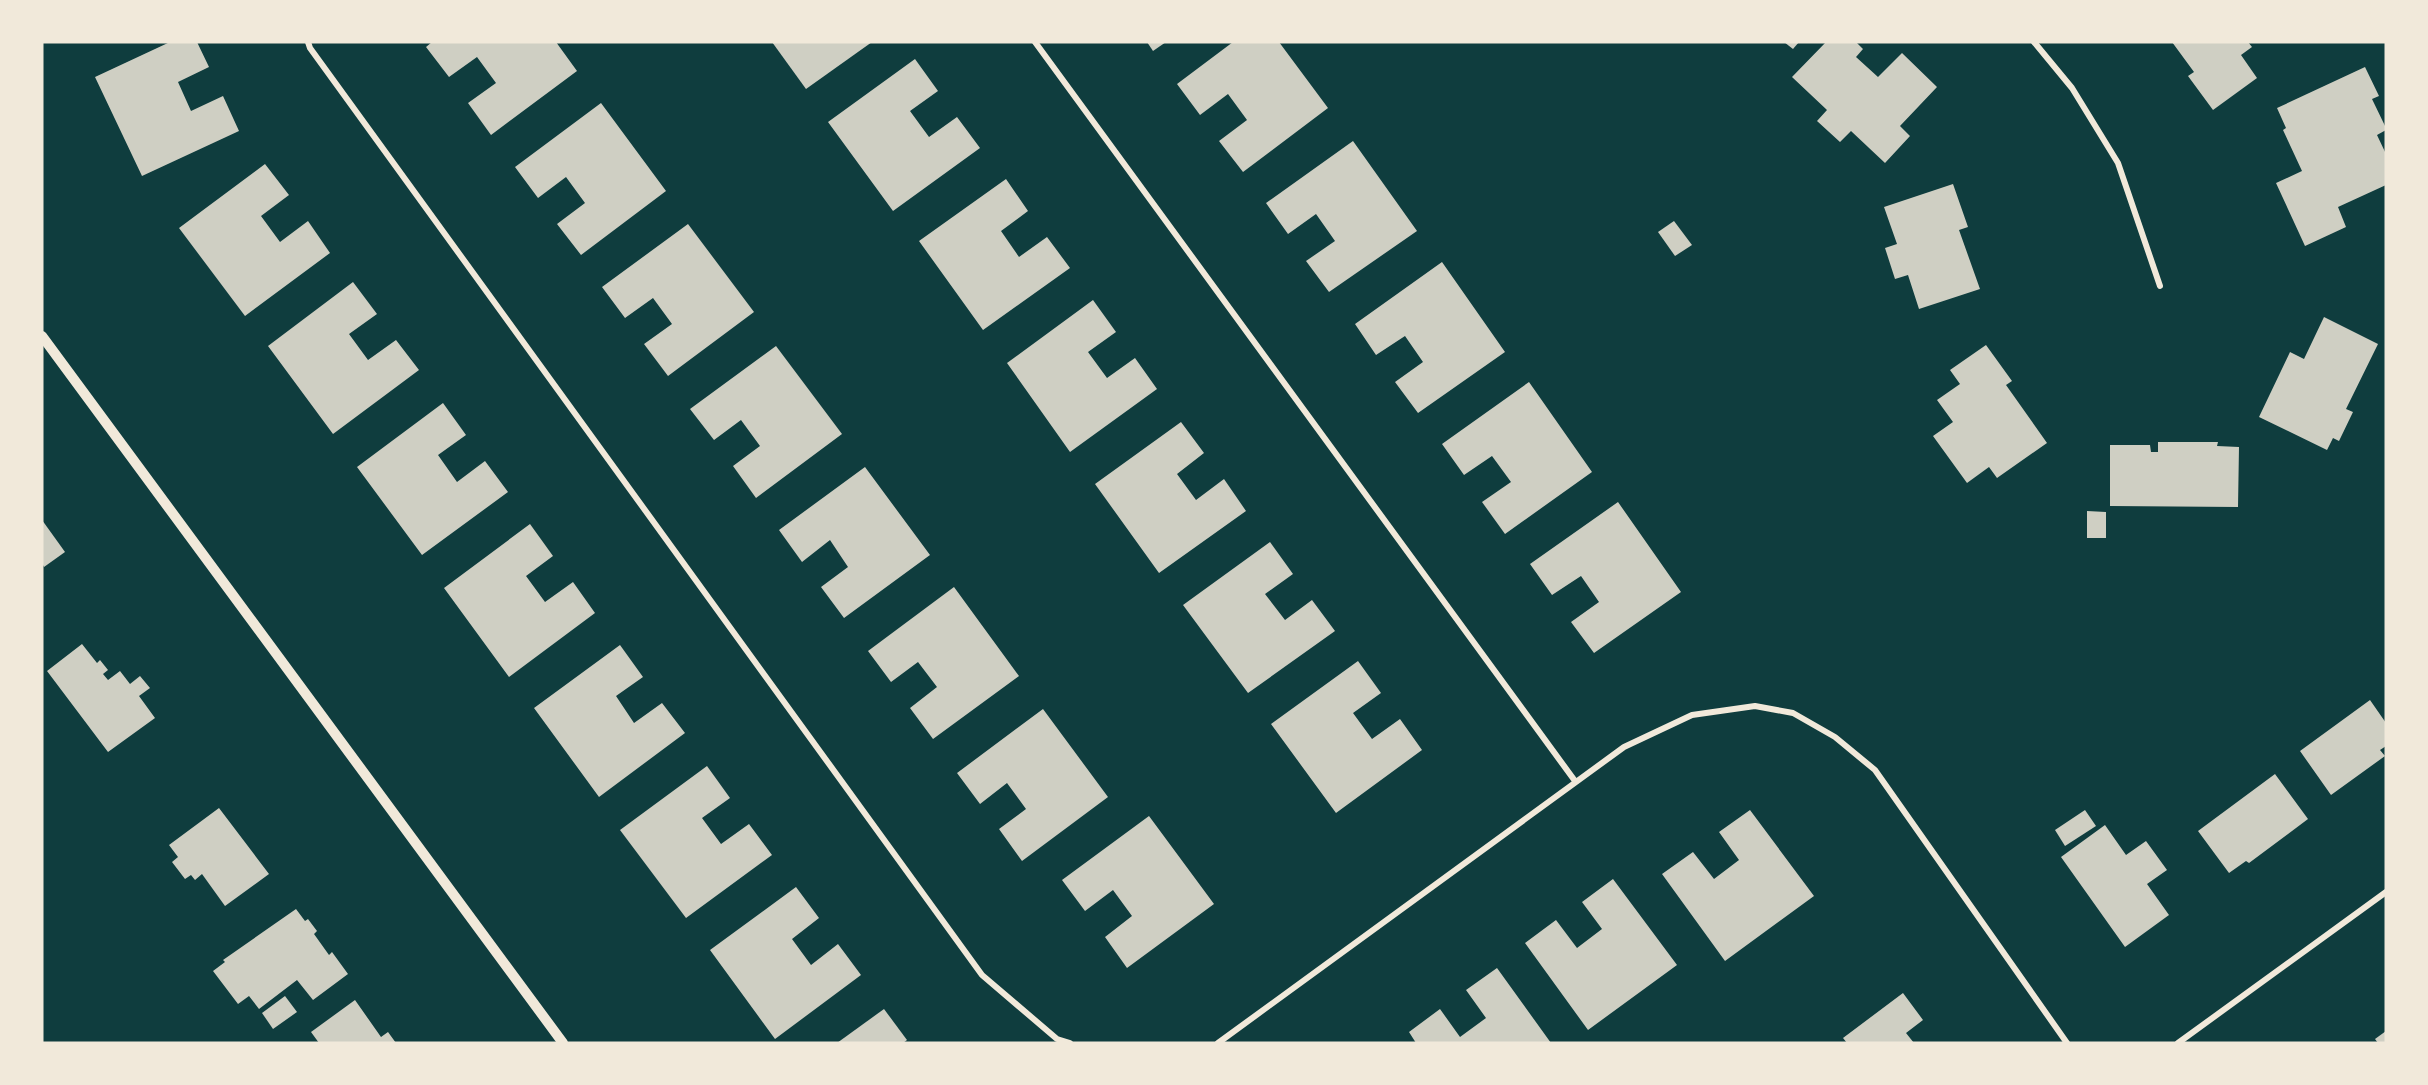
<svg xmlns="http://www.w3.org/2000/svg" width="2428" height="1085" viewBox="0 0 2428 1085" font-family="'Work Sans',sans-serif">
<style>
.building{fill:#cfcfc3}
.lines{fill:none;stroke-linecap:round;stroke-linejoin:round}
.minor{stroke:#f1e9da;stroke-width:6}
.tertiary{stroke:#f1e9da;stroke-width:10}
</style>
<rect width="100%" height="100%" fill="#0f3d3e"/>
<g class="building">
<polygon points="170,42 197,42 209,67 178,82 191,111 223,96 239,131 142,176 95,77"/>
<polygon points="432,42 556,42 577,71 491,135 468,103 496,83 477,57 449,77 426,47"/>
<polygon points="772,42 872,42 806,89"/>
<polygon points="1147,42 1166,42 1153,51"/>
<polygon points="1233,42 1279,42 1328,108 1243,172 1219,141 1247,120 1228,94 1200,115 1177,84"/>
<polygon points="1784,42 1799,42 1793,49"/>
<polygon points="1826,42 1856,42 1863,49 1856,57 1878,77 1902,53 1937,87 1900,126 1910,136 1885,163 1851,131 1840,142 1817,121 1827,110 1792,77"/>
<polygon points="2172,42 2248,42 2252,47 2241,55 2257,78 2213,110 2188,76 2194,72"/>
<polygon points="915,59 938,91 910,111 929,137 957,117 980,148 893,211 828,122"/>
<polygon points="2365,67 2379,96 2372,99 2386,128 2386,130 2377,135 2386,154 2386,185 2338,207 2346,227 2305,246 2276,183 2302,171 2283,130 2286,128 2277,108"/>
<polygon points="601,103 666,191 581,255 557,224 585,203 566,177 538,198 515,167"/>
<polygon points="1353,141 1417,231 1329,292 1306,261 1335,241 1316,214 1288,234 1266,203"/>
<polygon points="265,164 289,195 261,216 280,242 308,221 330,253 245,316 179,228"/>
<polygon points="1006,179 1028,211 1001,231 1019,257 1047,237 1070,268 983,330 919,241"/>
<polygon points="1953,184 1968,227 1959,230 1980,289 1919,309 1908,275 1895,279 1885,248 1897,244 1884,207"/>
<polygon points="1674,221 1692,245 1675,256 1658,232"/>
<polygon points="688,224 754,312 668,376 644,344 672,324 653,298 625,318 602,287"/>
<polygon points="1442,262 1505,352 1418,413 1395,382 1423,362 1405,336 1376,355 1355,324"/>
<polygon points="353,282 377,314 349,334 368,360 396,340 419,370 333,434 268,346"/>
<polygon points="1093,300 1116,332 1088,352 1107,378 1135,358 1157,389 1070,452 1007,363"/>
<polygon points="2324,317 2378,344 2346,409 2353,412 2339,441 2333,438 2327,450 2259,417 2290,352 2304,359"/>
<polygon points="1986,345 2012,381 2006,385 2047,443 1997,478 1989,467 1967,483 1933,436 1953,422 1937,400 1960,384 1950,370"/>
<polygon points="776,346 842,434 756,498 733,466 760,446 741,420 714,440 690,409"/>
<polygon points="1529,382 1592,472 1505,534 1482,502 1511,482 1492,456 1464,475 1442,444"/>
<polygon points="443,403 466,435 438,455 457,482 485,461 508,492 422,555 357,467"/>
<polygon points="1181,422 1204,453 1177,474 1196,500 1224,479 1246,511 1159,573 1095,484"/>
<polygon points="2158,442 2218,442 2217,446 2239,447 2238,507 2110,506 2110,445 2150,445 2151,452 2158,452"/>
<polygon points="865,467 930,555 844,618 821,587 848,567 830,540 802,562 779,530"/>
<polygon points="1618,502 1681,592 1594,653 1571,622 1599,602 1581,576 1552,595 1530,564"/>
<polygon points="2087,511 2106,512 2106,538 2087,538"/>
<polygon points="42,520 65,552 44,567 42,563"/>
<polygon points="530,524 553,556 526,576 545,602 573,582 595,613 509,677 444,588"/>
<polygon points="1270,542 1293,574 1265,594 1285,620 1312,600 1335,631 1248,693 1183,605"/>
<polygon points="954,587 1019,676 933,739 910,708 937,687 918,662 891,682 868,651"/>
<polygon points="82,644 97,663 100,660 108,670 103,674 108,680 120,671 130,684 140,676 150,688 139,696 155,718 108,752 47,671"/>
<polygon points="620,645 643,677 616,696 634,723 662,703 685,733 599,797 534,708"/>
<polygon points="1358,661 1381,693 1353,713 1372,739 1400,719 1422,750 1336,813 1271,724"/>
<polygon points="2370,700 2386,723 2386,746 2380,750 2385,756 2331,795 2300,751"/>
<polygon points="1043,709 1108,797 1022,861 999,829 1026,809 1007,783 980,804 957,773"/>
<polygon points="707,766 730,798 702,818 721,844 749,824 772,855 686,918 620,830"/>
<polygon points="2275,774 2308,819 2249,863 2246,861 2229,873 2198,831"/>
<polygon points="219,808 269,874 225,906 202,874 195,880 191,875 185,879 172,862 178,857 169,845"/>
<polygon points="1750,810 1814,896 1725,961 1662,874 1693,852 1714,879 1739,860 1719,832"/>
<polygon points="2085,810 2096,826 2065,846 2055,830"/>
<polygon points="1149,816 1214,904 1127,968 1105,937 1132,916 1113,890 1085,911 1062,880"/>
<polygon points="2105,825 2126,855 2146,841 2167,870 2147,884 2169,915 2125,947 2061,857"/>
<polygon points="1613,879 1677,965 1588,1030 1525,943 1556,920 1577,948 1602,929 1582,902"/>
<polygon points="796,887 819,918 792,939 811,965 838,944 861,975 775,1039 710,950"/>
<polygon points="296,909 305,921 308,919 317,931 314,934 329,955 332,952 348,974 313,1000 297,980 259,1009 249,996 238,1004 213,971 225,962 223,960"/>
<polygon points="1497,968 1551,1043 1416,1043 1409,1032 1440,1009 1460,1037 1486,1018 1466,990"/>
<polygon points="1903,993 1923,1020 1906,1033 1914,1043 1847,1043 1843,1038"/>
<polygon points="285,996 297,1012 273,1029 262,1013"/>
<polygon points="355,1000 381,1037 388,1032 396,1043 319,1043 311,1032"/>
<polygon points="884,1009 907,1040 903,1043 837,1043"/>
<polygon points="2386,1031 2386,1043 2378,1043 2375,1039"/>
</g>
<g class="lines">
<g class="minor">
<polyline points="308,42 310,48 982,975 1057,1039 1070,1043"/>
<polyline points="1035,42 1575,781"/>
<polyline points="2034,42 2072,88 2118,163 2160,286"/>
<polyline points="1218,1043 1624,747 1692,715 1755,706 1793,713 1835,737 1875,770 2067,1043"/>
<polyline points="2178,1043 2386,892"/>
</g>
<polyline class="tertiary" points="42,336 563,1043"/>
</g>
<rect width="2428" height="1085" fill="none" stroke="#f1e9da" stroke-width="87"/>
</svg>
